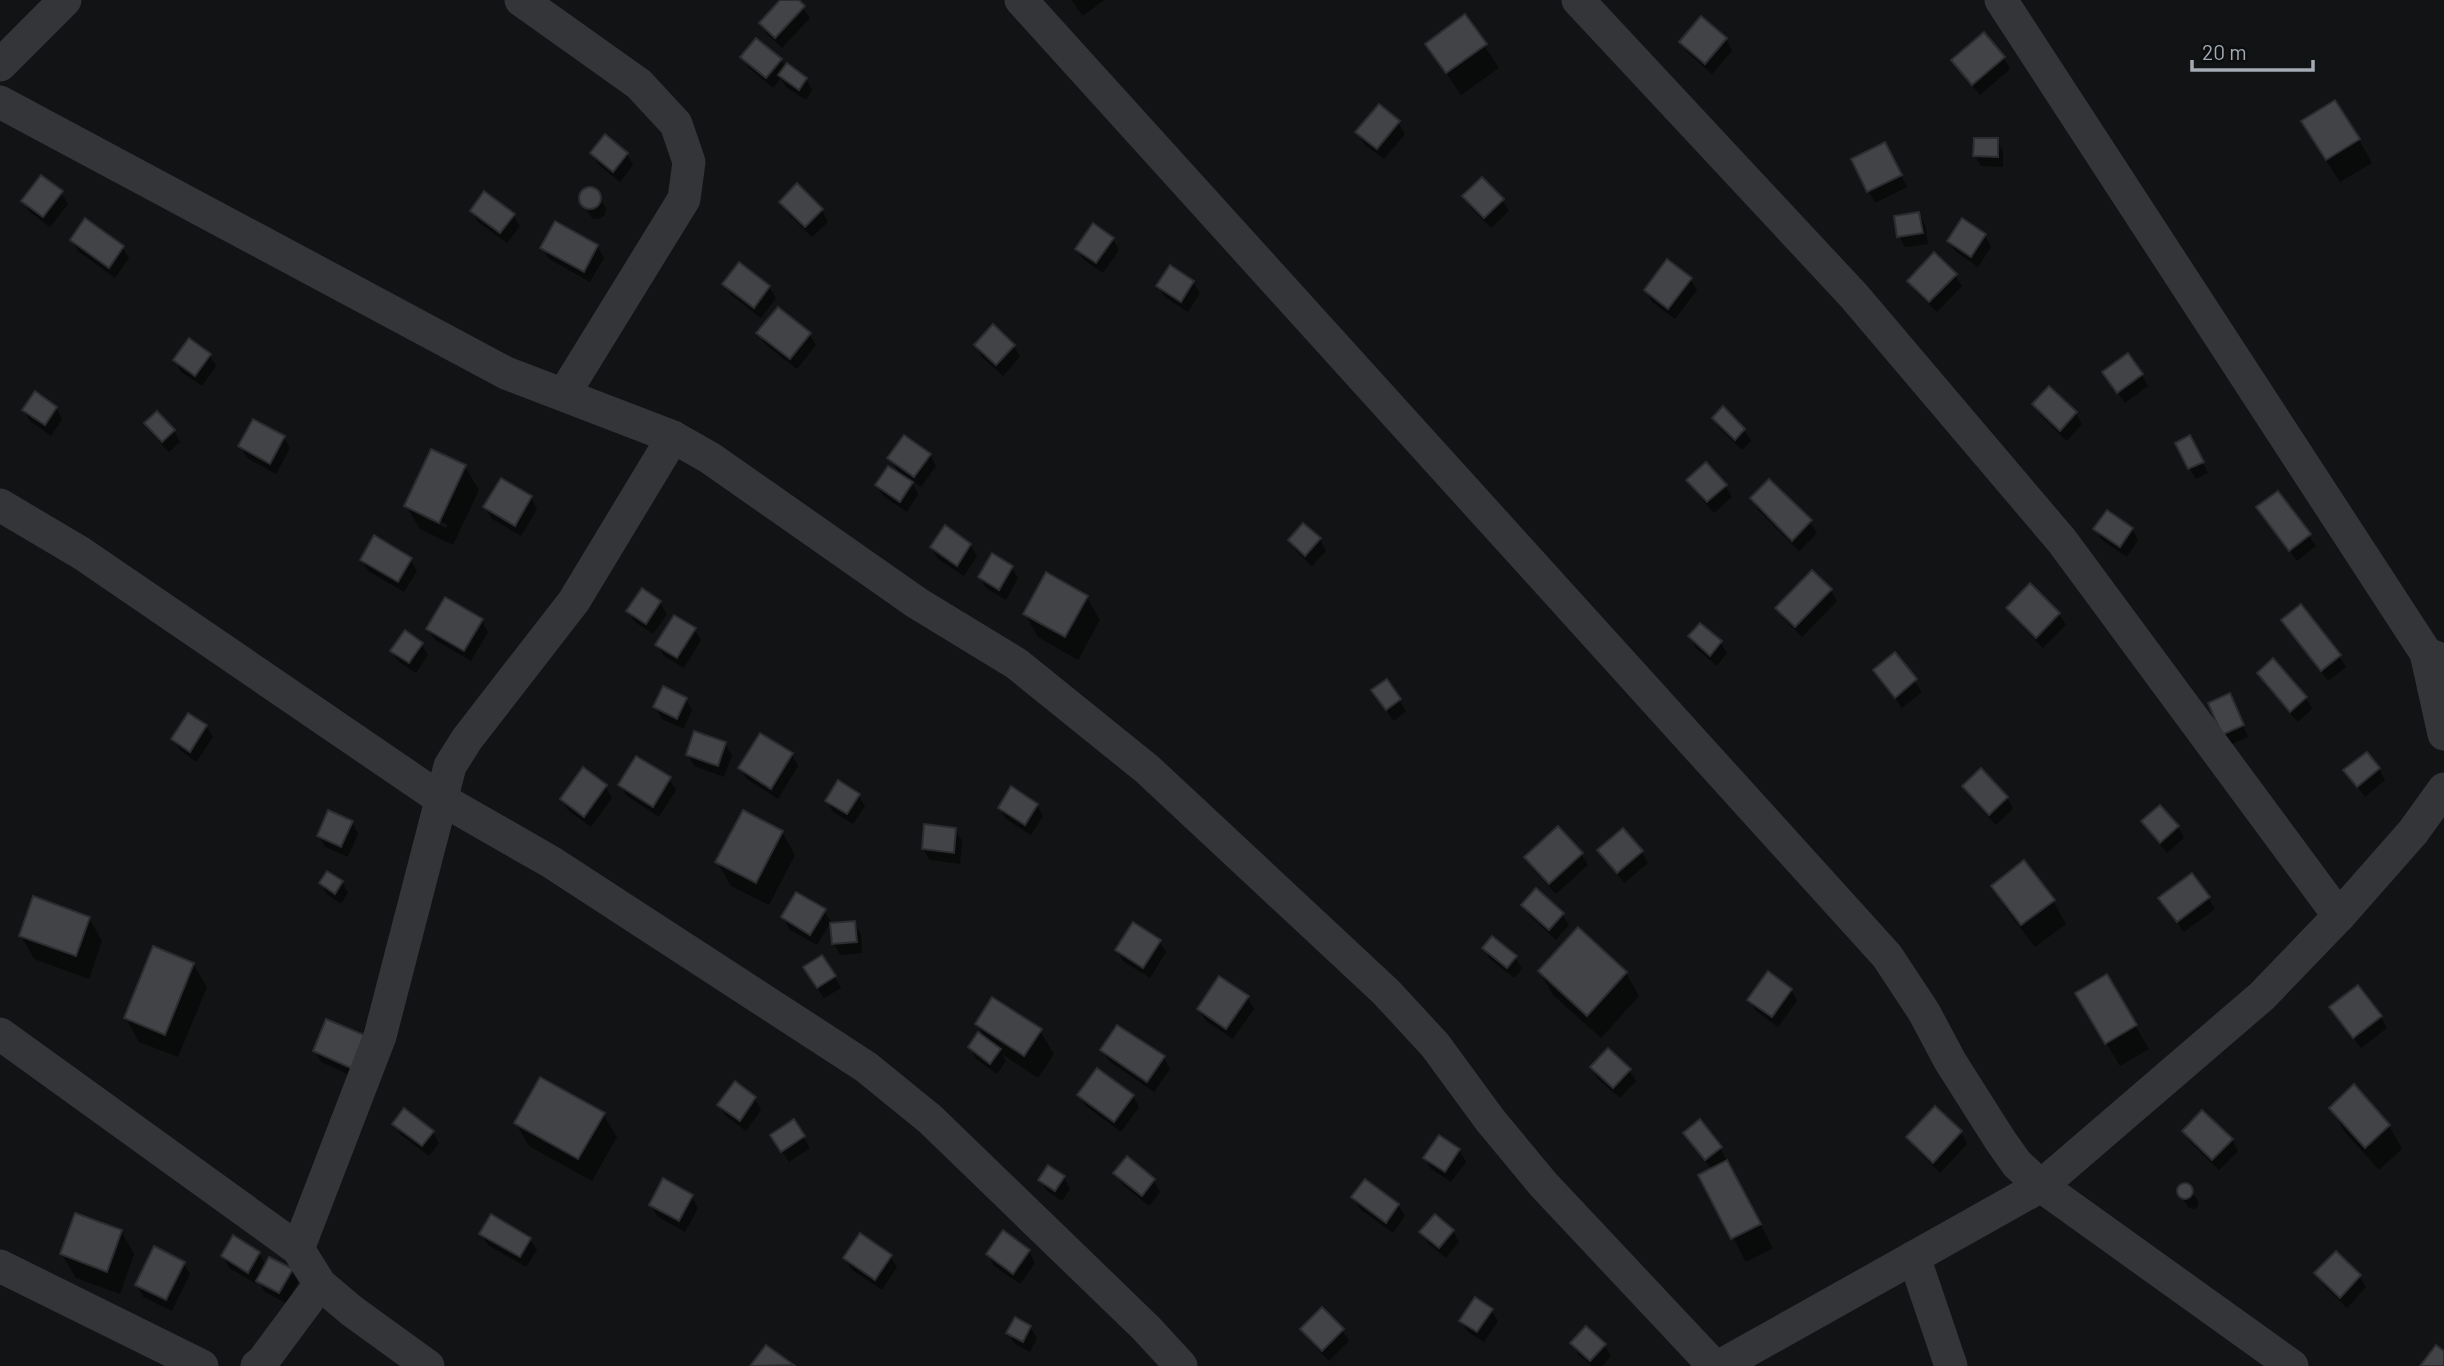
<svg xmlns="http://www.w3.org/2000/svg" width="2444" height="1366" viewBox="0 0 2444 1366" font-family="Barlow,sans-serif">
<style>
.shadow{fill:#0007;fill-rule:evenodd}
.building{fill:#414347;stroke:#2c2d30;stroke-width:2}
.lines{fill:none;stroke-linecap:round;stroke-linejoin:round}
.minor{stroke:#333539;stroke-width:33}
</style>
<rect width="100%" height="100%" fill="#121314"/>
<g class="shadow">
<polygon points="782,0 797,0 810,18 782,48 767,34 761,23"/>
<polygon points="1071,0 1104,0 1083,16"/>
<polygon points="1465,17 1499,68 1461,95 1427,44"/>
<polygon points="1726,39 1732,51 1712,74 1688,53 1681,42"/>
<polygon points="742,57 781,60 785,68 806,79 812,90 806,100 786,87 781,78 773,88 749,68"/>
<polygon points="2004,58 2010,69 1980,95 1953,61"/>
<polygon points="1398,122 1405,134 1384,159 1364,144 1358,133"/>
<polygon points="1997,140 2003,151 2003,167 1981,166 1975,155"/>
<polygon points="2359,140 2372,163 2340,182 2316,145"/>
<polygon points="592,154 627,154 633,165 620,182 599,165"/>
<polygon points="1891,155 1907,187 1875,203 1853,160"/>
<polygon points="797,186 822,210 828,222 812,237 787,213 781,202"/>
<polygon points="587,189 594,190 606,208 605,215 599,219 592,218 580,200 581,193"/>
<polygon points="61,193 68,204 50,227 30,212 23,201"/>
<polygon points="1465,197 1502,200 1509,211 1491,228 1471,208"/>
<polygon points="472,211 513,215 520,226 507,243 478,222"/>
<polygon points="1919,214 1925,225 1928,244 1905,247 1899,236"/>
<polygon points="1985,235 1991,247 1978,267 1956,252 1949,241"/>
<polygon points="1113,239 1119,250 1103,273 1084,260 1077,249"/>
<polygon points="72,240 122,247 129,258 115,278 78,251"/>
<polygon points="597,246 604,258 590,282 549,259 542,248"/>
<polygon points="1955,275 1962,286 1937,312 1916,292 1909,281"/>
<polygon points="1690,279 1697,290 1675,319 1652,302 1646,290"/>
<polygon points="1193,282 1200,293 1188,312 1165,297 1158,286"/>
<polygon points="725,284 769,287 776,298 761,318 731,295"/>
<polygon points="758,333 809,334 816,345 797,369 765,344"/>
<polygon points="976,346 1014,346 1020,357 1003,376 982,357"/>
<polygon points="209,355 216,366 202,386 181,372 175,360"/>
<polygon points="2142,375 2148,386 2125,403 2111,383"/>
<polygon points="2034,405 2076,413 2082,424 2067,441 2041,416"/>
<polygon points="56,408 62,419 51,436 30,421 24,410"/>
<polygon points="1714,418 1744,430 1751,441 1742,450 1720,429"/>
<polygon points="146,423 174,431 180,442 169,452 152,434"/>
<polygon points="284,437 290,448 276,474 247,458 240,446"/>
<polygon points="2196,448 2208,473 2196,479 2189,468"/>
<path d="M 432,451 L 465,467 L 479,490 L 453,545 L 420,529 L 406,506 ZM 423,513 L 448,525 L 446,528 L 423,517 Z"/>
<polygon points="930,455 936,466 921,487 909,478 918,494 907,512 883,496 877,485 900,475 890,458"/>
<polygon points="1689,480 1725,486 1732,497 1714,513 1695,491"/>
<polygon points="2277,493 2316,546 2297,561 2265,518"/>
<polygon points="531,498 537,509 521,536 492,519 485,507"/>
<polygon points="1752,498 1810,522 1817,533 1799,551 1758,510"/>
<polygon points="2096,529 2132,529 2138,540 2127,557 2102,540"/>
<polygon points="1320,539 1326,551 1312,566 1296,551 1290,540"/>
<polygon points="970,545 977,556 964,576 938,559 932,548"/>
<polygon points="410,559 417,571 404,592 368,571 362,560"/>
<polygon points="1012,567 1018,578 1006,600 986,588 980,577"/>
<polygon points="1830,590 1837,601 1802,637 1784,619 1777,608"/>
<polygon points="642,591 660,603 667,614 653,634 635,622 628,611"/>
<polygon points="1087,597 1100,620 1078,660 1038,637 1025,614"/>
<polygon points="2008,608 2059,614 2066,625 2043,648 2015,619"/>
<polygon points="2283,620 2339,656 2346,667 2328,681"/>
<polygon points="482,621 488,632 471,661 435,640 428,629"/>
<polygon points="694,629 701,640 684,668 664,656 657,645"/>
<polygon points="1690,637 1720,642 1727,653 1717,666 1696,648"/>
<polygon points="421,644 428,655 416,673 399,662 392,651"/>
<polygon points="1895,655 1922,692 1902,708 1875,671"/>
<polygon points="2259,674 2306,698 2312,709 2298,722 2265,685"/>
<polygon points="1387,681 1406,711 1394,721 1380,702"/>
<polygon points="686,699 692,710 684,729 662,719 655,707"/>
<polygon points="2235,706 2248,737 2230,745 2224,734"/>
<polygon points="206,726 213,737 196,762 180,750 173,739"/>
<polygon points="725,744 732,755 724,777 694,766 688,755"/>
<polygon points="792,755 798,766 778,799 747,779 740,768"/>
<polygon points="2379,769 2385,780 2365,797 2346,771"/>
<polygon points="669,779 676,790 659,817 627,796 620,785"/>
<polygon points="605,786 612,798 591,827 568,810 562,799"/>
<polygon points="1964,786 2007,798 2013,809 1996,825 1970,797"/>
<polygon points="858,795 865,806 853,824 833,812 827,801"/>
<polygon points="1037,805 1043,816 1031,835 1006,819 1000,808"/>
<polygon points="352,822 358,834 348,857 325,847 319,836"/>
<polygon points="2143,822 2178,827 2184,838 2167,853 2150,833"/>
<polygon points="955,829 962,841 960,864 930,860 923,849"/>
<polygon points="782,832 795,855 769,905 731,886 717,862"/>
<polygon points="1600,851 1642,852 1648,863 1624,883"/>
<polygon points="1581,854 1588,865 1556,894 1532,868 1526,857"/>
<polygon points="342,882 348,893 341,904 327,894 321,883"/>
<polygon points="1993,886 2053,901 2066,924 2035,947 2006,909"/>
<polygon points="2160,898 2208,898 2215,909 2184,932"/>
<polygon points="1523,905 1562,914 1569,925 1556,940 1530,916"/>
<polygon points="824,911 831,922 817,945 789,929 783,917"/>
<polygon points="89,918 102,941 89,979 34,959 21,936"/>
<polygon points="854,923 861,934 862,953 840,955 834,944"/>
<polygon points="1159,941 1166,952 1150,978 1123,961 1117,950"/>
<polygon points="1484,948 1515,957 1522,969 1514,978 1490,959"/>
<polygon points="193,964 207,987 178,1057 139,1042 126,1018"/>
<polygon points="1540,972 1626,973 1639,996 1601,1038 1553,995"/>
<polygon points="835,977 841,988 824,998 811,979"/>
<polygon points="2106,977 2149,1049 2120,1066 2077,993"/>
<polygon points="1791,990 1797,1001 1778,1027 1756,1011 1749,1000"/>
<polygon points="1247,997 1254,1009 1233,1039 1206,1021 1199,1010"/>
<polygon points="2381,1017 2387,1028 2361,1048 2338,1018"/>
<polygon points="327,1021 361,1080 321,1062 315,1051"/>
<polygon points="977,1024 1040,1031 1054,1054 1038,1078 1002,1054 1006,1061 997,1074 976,1059 970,1047 987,1041"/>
<polygon points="1102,1050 1164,1058 1170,1069 1154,1092 1109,1061"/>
<polygon points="1592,1068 1629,1070 1636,1081 1620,1098 1598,1079"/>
<polygon points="735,1083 755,1099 761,1110 746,1131 726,1116 719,1105"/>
<polygon points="2354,1087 2389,1126 2402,1149 2379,1170 2344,1131 2331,1108"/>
<polygon points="1079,1095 1133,1096 1139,1107 1121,1132 1086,1106"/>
<polygon points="1935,1108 1961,1132 1967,1144 1940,1173 1915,1148 1909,1137"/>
<polygon points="603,1114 617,1137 592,1181 529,1146 516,1123"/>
<polygon points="394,1124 432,1132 439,1143 429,1156 401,1135"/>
<polygon points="2184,1131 2232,1140 2238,1151 2219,1170 2190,1142"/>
<polygon points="1685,1133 1720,1148 1773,1248 1746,1262 1700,1176 1712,1170"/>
<polygon points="803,1137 810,1148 789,1162 779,1147"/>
<polygon points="1459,1150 1466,1162 1451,1182 1431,1169 1425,1158"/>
<polygon points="1127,1159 1154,1181 1160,1192 1149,1206 1122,1184 1115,1173"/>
<polygon points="1064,1177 1070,1189 1062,1201 1047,1191 1040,1180"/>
<polygon points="2183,1185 2187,1185 2198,1201 2198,1206 2194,1209 2189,1208 2179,1193 2180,1188"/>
<polygon points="692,1197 698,1208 685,1232 657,1216 651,1205"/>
<polygon points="1353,1197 1398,1205 1405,1216 1393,1233 1360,1209"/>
<polygon points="121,1231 134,1254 120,1294 76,1278 62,1254"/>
<polygon points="1453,1231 1459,1242 1446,1258 1428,1243 1422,1232"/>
<polygon points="481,1234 530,1239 537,1250 526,1267 488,1245"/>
<polygon points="1029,1251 1035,1263 1020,1284 994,1266 988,1254"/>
<polygon points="259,1253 266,1266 291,1271 298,1282 286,1303 265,1292 257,1279 255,1283 229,1268 223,1256"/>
<polygon points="890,1256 897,1267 882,1290 852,1270 845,1259"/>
<polygon points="183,1263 190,1274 172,1311 143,1297 137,1285"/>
<polygon points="2316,1274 2359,1276 2366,1287 2347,1308 2323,1285"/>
<polygon points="1491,1310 1498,1321 1484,1342 1468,1332 1461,1321"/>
<polygon points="1030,1327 1037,1338 1030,1352 1015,1344 1008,1333"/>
<polygon points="1302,1329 1342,1330 1349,1341 1329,1361 1309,1340"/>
<polygon points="1572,1343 1604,1345 1611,1356 1602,1366 1592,1366 1579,1355"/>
</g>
<g class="building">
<polygon points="780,0 799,0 805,6 775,38 759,23"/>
<polygon points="1465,14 1487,44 1446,73 1425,44"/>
<polygon points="1701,16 1727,38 1705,64 1679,42"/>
<polygon points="1984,32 2005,57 1972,85 1951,60"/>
<polygon points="756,38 782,59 766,78 740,57"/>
<polygon points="787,63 807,78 799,90 778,75"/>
<polygon points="2335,100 2360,139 2326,160 2301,121"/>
<polygon points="1379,104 1400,121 1377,149 1355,132"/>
<polygon points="605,134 628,153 613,172 590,153"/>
<polygon points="1974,138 1998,138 1998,157 1973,156"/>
<polygon points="1885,142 1902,175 1867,192 1851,159"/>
<polygon points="41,175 63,191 43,217 21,201"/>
<polygon points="1482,177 1504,199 1484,218 1462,196"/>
<polygon points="797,183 823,209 805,227 779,202"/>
<circle cx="590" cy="198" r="11"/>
<polygon points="484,191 515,214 500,233 470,211"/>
<polygon points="1919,212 1923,233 1897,237 1894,216"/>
<polygon points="85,218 124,246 109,268 70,240"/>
<polygon points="1962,218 1986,234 1971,257 1947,241"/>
<polygon points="555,221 598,245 584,272 540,248"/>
<polygon points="1093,223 1114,238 1096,263 1075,249"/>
<polygon points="1934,252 1957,274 1929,302 1907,281"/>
<polygon points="1667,259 1692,278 1668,309 1644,290"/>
<polygon points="739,262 770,286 754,308 722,284"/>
<polygon points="1170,265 1194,281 1181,302 1156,286"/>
<polygon points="778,307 811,333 790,359 756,333"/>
<polygon points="993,324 1015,345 996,365 974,345"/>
<polygon points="189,338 211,354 195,376 173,360"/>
<polygon points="2128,353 2143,374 2117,393 2102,372"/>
<polygon points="2049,386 2077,412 2060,431 2032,404"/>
<polygon points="35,391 57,407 45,425 22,410"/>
<polygon points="1723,406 1745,429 1735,440 1712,418"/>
<polygon points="157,411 175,430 162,442 144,423"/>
<polygon points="253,419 285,436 270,464 238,446"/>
<polygon points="904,435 931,454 914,477 887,458"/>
<polygon points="2190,435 2204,462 2188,469 2175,443"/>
<polygon points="431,449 466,465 439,523 404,506"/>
<polygon points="1706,462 1727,485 1707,502 1686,480"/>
<polygon points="888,466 913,482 900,502 875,485"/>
<polygon points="501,478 532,496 515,526 483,507"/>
<polygon points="1769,479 1812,520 1792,541 1750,498"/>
<polygon points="2278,491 2311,534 2289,551 2256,507"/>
<polygon points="2107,510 2133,528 2120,547 2093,529"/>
<polygon points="1303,523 1321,538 1305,556 1288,540"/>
<polygon points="945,525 971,544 957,566 930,547"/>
<polygon points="374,535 412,558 398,582 360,560"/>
<polygon points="992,553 1013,566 999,590 978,577"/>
<polygon points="1812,570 1832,589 1795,627 1775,608"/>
<polygon points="1046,572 1088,596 1065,637 1023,614"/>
<polygon points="2030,583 2060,613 2036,638 2006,608"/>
<polygon points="642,588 661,601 646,624 626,611"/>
<polygon points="445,597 483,619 464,651 426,629"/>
<polygon points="2301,604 2341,655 2321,671 2281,620"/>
<polygon points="674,615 696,628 677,658 655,645"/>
<polygon points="1700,623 1722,641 1710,656 1688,636"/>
<polygon points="405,630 423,643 409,663 390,651"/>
<polygon points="1895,652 1917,679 1895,698 1873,670"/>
<polygon points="2273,658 2307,697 2290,712 2257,673"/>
<polygon points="1387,679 1401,699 1386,710 1371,690"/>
<polygon points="663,686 687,698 677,719 653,707"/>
<polygon points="2230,693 2244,725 2222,735 2208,703"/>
<polygon points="188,713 207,725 190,752 171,739"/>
<polygon points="694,731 726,742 718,766 686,755"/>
<polygon points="760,733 793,753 771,789 738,768"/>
<polygon points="2367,752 2380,768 2357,787 2343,770"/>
<polygon points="636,756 671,777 653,807 618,785"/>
<polygon points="583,767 607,785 584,817 560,799"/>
<polygon points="1981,768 2008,797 1989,815 1962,786"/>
<polygon points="838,780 860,794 847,814 825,801"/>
<polygon points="1011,786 1038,804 1025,825 998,808"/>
<polygon points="2160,805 2179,826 2160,843 2141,821"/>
<polygon points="328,810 353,821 341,847 317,836"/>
<polygon points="743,810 783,831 756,883 715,862"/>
<polygon points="924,824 956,828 954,853 922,849"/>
<polygon points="1558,826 1583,853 1549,884 1524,857"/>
<polygon points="1623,828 1643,851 1617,873 1597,850"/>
<polygon points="2024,860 2055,900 2021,925 1991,886"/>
<polygon points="327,871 343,881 335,894 319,883"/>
<polygon points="2192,873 2210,897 2177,922 2158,898"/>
<polygon points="1536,888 1564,913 1549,930 1521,905"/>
<polygon points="796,892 826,909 810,935 781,917"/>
<polygon points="33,896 90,917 76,956 19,936"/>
<polygon points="855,921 857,942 832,944 830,923"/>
<polygon points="1133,922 1161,940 1143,968 1115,950"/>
<polygon points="1578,927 1627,972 1587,1016 1538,971"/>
<polygon points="1492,936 1517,956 1507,968 1482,948"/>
<polygon points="153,946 194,963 165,1035 124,1018"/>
<polygon points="822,955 836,976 817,988 803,967"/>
<polygon points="1768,971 1792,989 1772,1017 1747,1000"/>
<polygon points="2107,974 2137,1025 2105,1044 2075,993"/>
<polygon points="1219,976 1249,996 1226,1029 1197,1009"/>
<polygon points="2358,985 2382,1016 2353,1038 2329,1007"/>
<polygon points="992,997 1042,1029 1024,1056 975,1024"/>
<polygon points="326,1019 369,1037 355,1070 313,1051"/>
<polygon points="1117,1025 1165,1056 1147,1082 1100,1050"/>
<polygon points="978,1032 1001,1049 990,1064 968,1047"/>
<polygon points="1608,1048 1631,1069 1613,1088 1590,1067"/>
<polygon points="1097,1068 1134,1095 1114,1122 1077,1095"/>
<polygon points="540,1077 605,1113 578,1159 514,1123"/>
<polygon points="735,1081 756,1097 740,1121 717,1105"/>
<polygon points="2354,1084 2390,1125 2365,1148 2329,1108"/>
<polygon points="1935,1106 1962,1131 1933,1163 1906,1137"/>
<polygon points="404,1108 434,1131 422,1146 392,1124"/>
<polygon points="2202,1110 2233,1139 2212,1160 2182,1131"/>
<polygon points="794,1119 805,1136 781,1152 770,1135"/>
<polygon points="1700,1119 1722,1147 1705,1160 1683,1133"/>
<polygon points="1439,1135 1460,1149 1445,1172 1423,1158"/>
<polygon points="1127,1156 1155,1179 1142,1196 1113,1173"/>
<polygon points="1727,1160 1761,1224 1731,1239 1698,1175"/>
<polygon points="1048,1165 1065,1176 1055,1191 1038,1180"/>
<polygon points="663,1178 693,1195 679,1221 649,1205"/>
<polygon points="1365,1179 1399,1204 1386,1223 1351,1197"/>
<circle cx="2185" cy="1191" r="8"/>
<polygon points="75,1213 122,1230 107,1272 60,1254"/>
<polygon points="491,1214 531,1238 520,1257 479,1234"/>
<polygon points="1435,1214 1454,1230 1439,1248 1419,1232"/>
<polygon points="1003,1230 1030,1250 1013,1274 986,1254"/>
<polygon points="860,1233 892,1255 875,1280 843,1258"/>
<polygon points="233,1235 260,1252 248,1273 221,1256"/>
<polygon points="154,1246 185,1262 166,1300 135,1285"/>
<polygon points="2336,1251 2361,1275 2340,1298 2314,1273"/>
<polygon points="269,1257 293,1269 279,1293 256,1281"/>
<polygon points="1475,1297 1493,1309 1477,1332 1459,1321"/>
<polygon points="1322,1307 1344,1329 1322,1351 1300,1329"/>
<polygon points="1015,1317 1031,1326 1023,1342 1006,1333"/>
<polygon points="1586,1326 1606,1344 1590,1361 1570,1343"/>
<polygon points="766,1345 794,1365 750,1366"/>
<polygon points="2436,1345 2444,1351 2444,1366 2420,1366"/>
</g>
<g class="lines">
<g class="minor">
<polyline points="521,0 639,84 676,124 689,162 684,199 564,394"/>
<polyline points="1021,0 1887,956 1924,1012 1950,1061 2000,1140 2017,1164 2041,1186 2292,1366"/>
<polyline points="1578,0 1854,296 2062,541 2339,916"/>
<polyline points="2001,0 2426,653 2444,661"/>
<polyline points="0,65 65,0"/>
<polyline points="0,102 506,373 673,437 710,458 917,603 1017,664 1147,769 1386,992 1435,1045 1490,1120 1543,1184 1714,1366"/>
<polyline points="0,505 81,553 441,799 551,862 866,1067 930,1119 1146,1328 1181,1366"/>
<polyline points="2426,653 2444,734"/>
<polyline points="0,1034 298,1249 320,1284 352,1311 428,1366"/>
<polyline points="298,1249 380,1036 450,766 467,739 574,601 673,437"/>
<polyline points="1914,1257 1951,1366"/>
<polyline points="0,1266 202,1366"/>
<polyline points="257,1366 263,1361 320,1284"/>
<polyline points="1720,1366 2041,1186 2262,996 2339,916 2413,832 2444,789"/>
</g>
</g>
<path d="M2192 60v10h121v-10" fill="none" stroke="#a4abb4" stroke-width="3.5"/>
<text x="2202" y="60" font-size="21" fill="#a4abb4" stroke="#0d0e0f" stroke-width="5" paint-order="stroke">20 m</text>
</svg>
